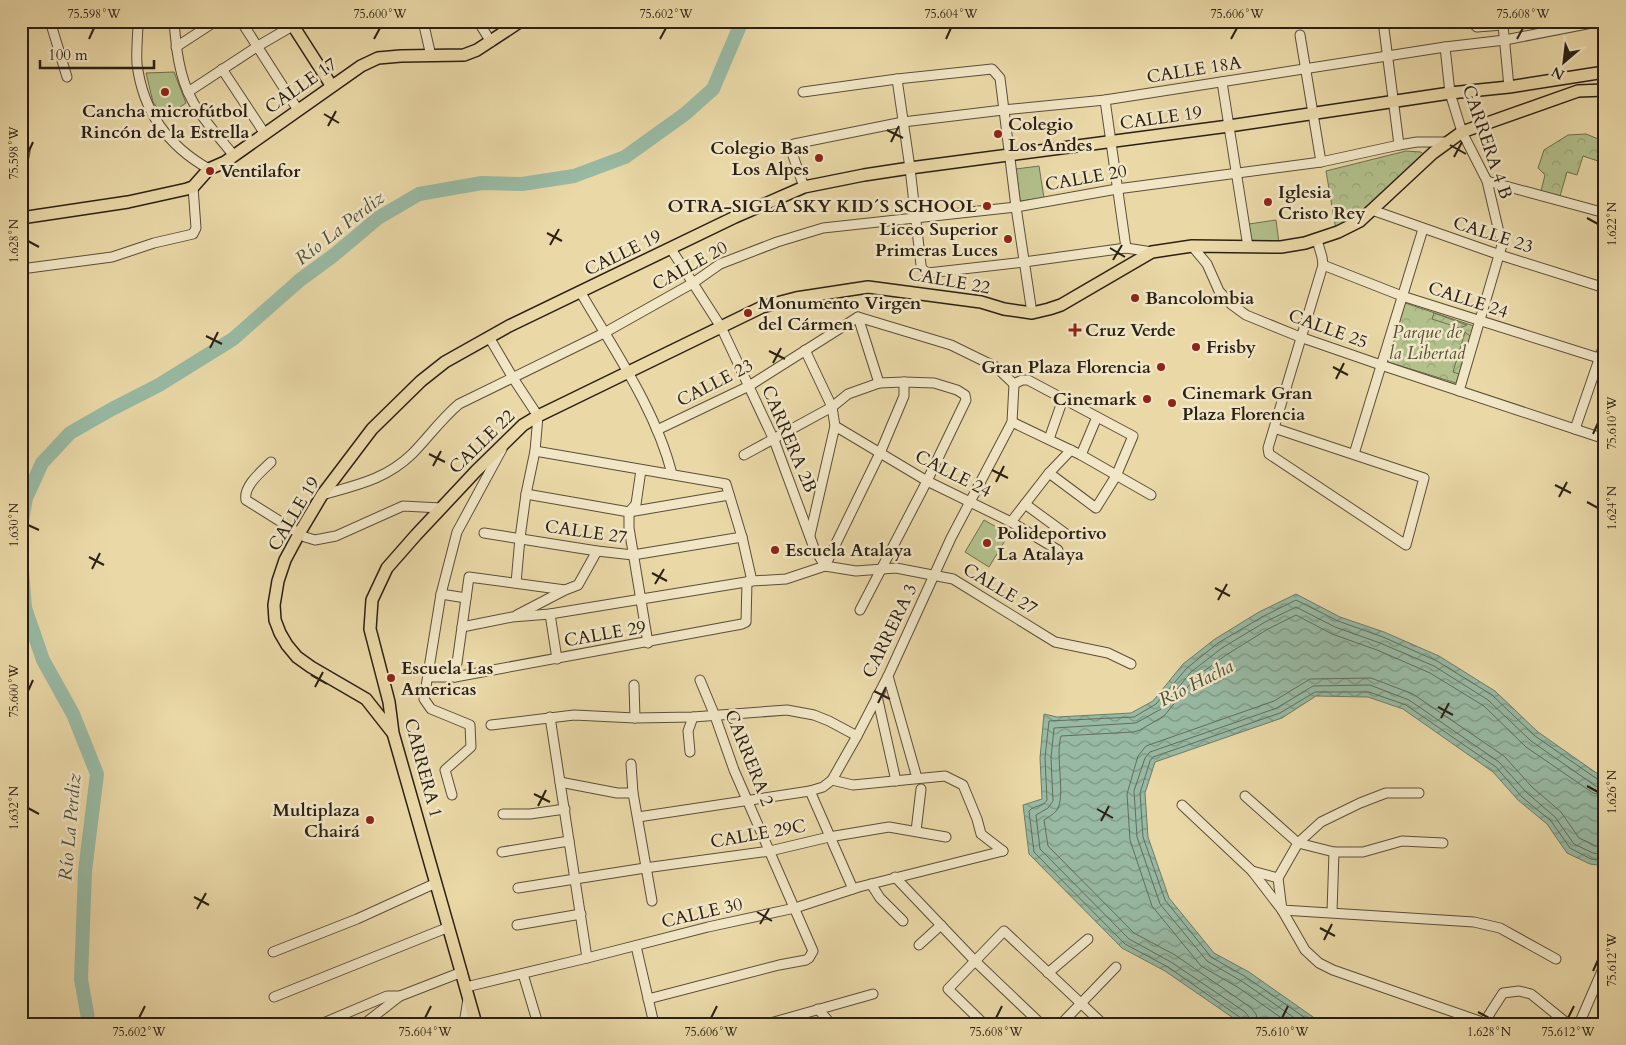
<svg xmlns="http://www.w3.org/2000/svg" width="1626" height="1045" viewBox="0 0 1626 1045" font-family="Cardo,serif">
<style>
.grass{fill:#b2c08b;stroke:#6e7050}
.park{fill:url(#park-crowns);stroke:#6e7050}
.garden{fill:url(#garden-furrows);stroke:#6e7050}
.water{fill:url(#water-waves);stroke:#6c7c6a}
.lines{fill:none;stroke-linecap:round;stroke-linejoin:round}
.shore{stroke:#626d5c;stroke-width:1}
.river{stroke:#98baa4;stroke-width:14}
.minor-casing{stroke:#5b4e39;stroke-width:11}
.major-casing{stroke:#2b2014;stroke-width:14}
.minor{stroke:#f1e6c6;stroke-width:9}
.major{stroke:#ead8a7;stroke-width:11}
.ticks{fill:none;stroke:#2b2014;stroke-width:2}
.poi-dot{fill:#8f2418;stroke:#f1e6c6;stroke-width:2}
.labels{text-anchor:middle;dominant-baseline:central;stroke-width:5;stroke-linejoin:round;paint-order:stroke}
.street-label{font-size:18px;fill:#2b2014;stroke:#f1e6c6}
.poi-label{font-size:18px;font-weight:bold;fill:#2b2014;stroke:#f1e6c6;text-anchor:start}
.park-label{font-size:18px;font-style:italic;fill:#545038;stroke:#f1e6c6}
.water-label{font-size:19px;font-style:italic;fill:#4c4e3f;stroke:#f1e6c6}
.neatline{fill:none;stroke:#2b2014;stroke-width:2}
.ticks-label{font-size:12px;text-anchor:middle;fill:#2b2014}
</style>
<defs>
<pattern id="park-crowns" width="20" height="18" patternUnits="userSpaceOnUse" patternTransform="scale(1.25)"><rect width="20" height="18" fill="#b2c08b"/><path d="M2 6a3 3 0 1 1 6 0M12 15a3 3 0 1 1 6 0" fill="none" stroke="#99a577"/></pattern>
<pattern id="garden-furrows" width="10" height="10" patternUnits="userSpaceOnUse" patternTransform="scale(1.25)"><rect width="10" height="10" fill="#b2c08b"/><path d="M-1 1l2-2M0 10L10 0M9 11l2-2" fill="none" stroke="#99a577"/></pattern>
<pattern id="water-waves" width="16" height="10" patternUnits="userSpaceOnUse" patternTransform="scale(1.25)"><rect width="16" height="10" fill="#98baa4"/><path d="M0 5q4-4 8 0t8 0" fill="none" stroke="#7c9784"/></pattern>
</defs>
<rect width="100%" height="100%" fill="#ead8a7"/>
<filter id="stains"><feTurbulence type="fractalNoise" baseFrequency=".004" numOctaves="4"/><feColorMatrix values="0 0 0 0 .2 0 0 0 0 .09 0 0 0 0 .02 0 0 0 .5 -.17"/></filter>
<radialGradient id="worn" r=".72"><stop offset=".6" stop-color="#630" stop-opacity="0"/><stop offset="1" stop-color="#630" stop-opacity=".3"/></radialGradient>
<g class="grass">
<polygon points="174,72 186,103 164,118 153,102 146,73"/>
<polygon points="1039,166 1044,198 1020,201 1016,169"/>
<polygon points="1276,220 1279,243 1252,245 1249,224"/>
<polygon points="984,520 1009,534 989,567 965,552"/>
</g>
<g class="park">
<polygon points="1586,134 1603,141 1598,161 1583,156 1577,175 1567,172 1560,196 1541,191 1545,175 1538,168 1544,150 1568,135"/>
<polygon points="1406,151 1421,152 1423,154 1422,157 1377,198 1336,230 1326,171"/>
<polygon points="1405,303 1474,326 1456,383 1388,362"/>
</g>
<g class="garden">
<polygon points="1434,313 1467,325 1460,328 1432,319"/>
<polygon points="1465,332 1470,336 1459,374 1453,372"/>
</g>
<polygon class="water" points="1296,594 1340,617 1384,632 1439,656 1495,691 1538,732 1605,779 1605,866 1590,864 1567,853 1547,824 1518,800 1493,772 1403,709 1368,697 1316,696 1282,718 1155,762 1145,793 1148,837 1169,898 1214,953 1249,972 1323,1024 1242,1024 1165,971 1122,948 1029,854 1023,805 1042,799 1040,758 1044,714 1057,717 1131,713 1153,701 1183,664 1215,639 1259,612"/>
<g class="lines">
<g class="shore">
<path d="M 1244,1024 L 1241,1018 L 1168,967 L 1125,944 L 1034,852 L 1029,811 C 1034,805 1043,807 1047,800 L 1045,758 L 1049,721 L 1134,717 L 1156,704 L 1187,668 L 1218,643 L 1262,617 L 1296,600 L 1338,621 L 1383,637 L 1437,661 L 1492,695 L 1535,736 L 1600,781 L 1605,782"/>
<polyline points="1250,1024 1249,1017 1245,1012 1171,962 1129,939 1040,849 1036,815 1048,808 1053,801 1051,758 1054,728 1136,723 1161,709 1191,672 1222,648 1265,622 1296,607 1335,627 1380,643 1434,666 1488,700 1531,741 1597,787 1605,789"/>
<path d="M 1258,1024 L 1256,1014 L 1250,1007 L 1175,955 L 1134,933 L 1048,846 L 1044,820 C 1048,817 1053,815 1057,810 C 1066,797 1055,755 1061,736 L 1133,732 L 1140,730 L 1164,716 L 1196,677 L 1226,655 L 1268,629 L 1296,615 L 1332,634 L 1377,650 L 1430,673 L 1484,706 L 1526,747 L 1593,793 L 1605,796"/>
<polyline points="1290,1024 1239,988 1201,966 1152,906 1130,840 1127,794 1138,756 1146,746 1274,701 1310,679 1371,678 1413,694 1504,756 1532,787 1561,812 1579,838 1596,846 1605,847"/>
<polyline points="1303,1024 1243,982 1207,961 1160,904 1137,837 1134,791 1145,758 1150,752 1277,708 1313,686 1370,685 1409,700 1499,762 1526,792 1555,817 1574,844 1593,853 1605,855"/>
<polyline points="1314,1024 1246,977 1211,957 1165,900 1143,837 1140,793 1150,761 1153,757 1280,713 1315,692 1369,692 1406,705 1496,767 1522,797 1551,821 1570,848 1591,859 1605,861"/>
</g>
<g class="river">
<polyline points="21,526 26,498 42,463 70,433 112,409 159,385 233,339 300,280 334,255 378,218 419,194 482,183 522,184 574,176 625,157 685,114 713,89 742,21"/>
<polyline points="21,557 25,608 43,660 73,714 97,774 85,871 81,979 89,1024"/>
</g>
<g class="minor-casing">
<g id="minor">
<polyline points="50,21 67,77"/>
<path d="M 138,21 C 138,35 136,50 137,64 C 143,112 168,146 209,169"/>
<path d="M 174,21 C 176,47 179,77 192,100 C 201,118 221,139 234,156"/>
<polyline points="241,21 298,110"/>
<polyline points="423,21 431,56"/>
<polyline points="478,21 491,42"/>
<polyline points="1383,21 1399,145"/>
<polyline points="1470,21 1477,27 1503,25"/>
<polyline points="1504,21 1503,25 1509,87"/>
<polyline points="1300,35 1321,162"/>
<polyline points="176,47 216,21"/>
<polyline points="1445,47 1450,93 1462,132 1487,181 1502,245 1459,391"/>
<polyline points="222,69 265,134"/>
<polyline points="897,79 910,168 921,265 922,269 928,273 1024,262 1126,248 1152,252"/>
<polyline points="1222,82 1248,247"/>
<polyline points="188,92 258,46 301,21"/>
<polyline points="803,92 897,79 992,69 1000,78 1016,207 1032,313"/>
<polyline points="1105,100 1126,248"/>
<polyline points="21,137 25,152 23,161 21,162"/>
<polyline points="1487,181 1605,213"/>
<polyline points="804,187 791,150 794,144 903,122 1003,110 1105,100 1445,47 1505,40 1602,21"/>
<polyline points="1372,210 1500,255 1605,288"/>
<polyline points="1192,246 1207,264 1219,291 1231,304 1246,315 1300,337 1381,365 1605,439"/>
<polyline points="671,249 721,327 774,440 814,548 825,566"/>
<polyline points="1323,265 1402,296 1605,360"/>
<polyline points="21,269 112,257 154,243 193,234 196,228 193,187"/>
<path d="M 581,293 C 614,350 656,410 672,474"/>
<polyline points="858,317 879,383"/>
<polyline points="489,337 513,378 538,416 535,451 526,494 520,538 516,583"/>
<polyline points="805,350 832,407 835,426 810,535"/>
<polyline points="1014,384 1022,380 1028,380 1133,436 1116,476 1096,508 1049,473"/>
<polyline points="1012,422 1081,455 1151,495"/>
<polyline points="835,426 927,481 1011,522 1058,550"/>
<polyline points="1274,428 1424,478 1406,545 1269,454 1268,448 1274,428 1323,265 1322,257 1317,240"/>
<polyline points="1575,429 1605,342"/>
<polyline points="657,430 749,386 858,317 951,345 996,367 1014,384"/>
<polyline points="1049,439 1063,399"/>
<polyline points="535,451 726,484 742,537 752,581"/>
<polyline points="1354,454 1423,229"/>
<polyline points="744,455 832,407 848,394 879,383 904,382 934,383 957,390 965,395 966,400 927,481 860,610"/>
<polyline points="1081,455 1097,417"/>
<path d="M 271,462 C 262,471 243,486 246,500 L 305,537 L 315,540 L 336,536 L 403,506 L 441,508"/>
<polyline points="641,470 636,504 629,512 629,528 648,643"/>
<polyline points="526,494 629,512 729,495"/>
<path d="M 322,495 C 356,485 385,480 412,454 C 428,438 441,419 459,404 L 604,333 L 693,283 L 720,264 L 777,242 L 823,228 L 1016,207 L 1117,189 L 1321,162 L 1399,145 L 1417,142 L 1448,142"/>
<polyline points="1025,504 1066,534"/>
<polyline points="1011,522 1049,473 1071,450"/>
<polyline points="484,533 597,551 633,555 742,537"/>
<polyline points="825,566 880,453 904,396 904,382"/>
<polyline points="441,594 466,598"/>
<polyline points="550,614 557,659"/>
<polyline points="517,615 565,590 578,585 597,551"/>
<polyline points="462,627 512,617 550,614 752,581 786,579 825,566 856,571 896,568 953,579 1055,642 1108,653 1131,664"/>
<polyline points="888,676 917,778"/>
<polyline points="428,677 455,677 742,624 746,622 747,582"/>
<polyline points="455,677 469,577 565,590"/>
<polyline points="634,685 635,718"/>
<polyline points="877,696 896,781"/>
<polyline points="550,717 587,958"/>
<polyline points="491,725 574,715 635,718 693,717 787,710 814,715 829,721 857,736"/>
<polyline points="690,752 688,731 693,717"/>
<polyline points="631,764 633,793 652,901"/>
<polyline points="832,780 853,785 945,776 963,785 977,819 981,834 1003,851"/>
<polyline points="560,782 617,793 633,793"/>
<polyline points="810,791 853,889"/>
<polyline points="1419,793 1386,793 1360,803 1321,822 1298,843 1278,878 1282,910 1474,922 1500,928 1556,959"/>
<polyline points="452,795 445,770 471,747 470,725 431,709 424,699 441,594 457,532 502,449"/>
<polyline points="1245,796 1298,843 1334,852 1363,852 1402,841 1443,843"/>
<polyline points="1182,805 1252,871 1282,910 1305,950 1319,963 1333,970 1488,1024"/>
<polyline points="503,814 530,814 565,809"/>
<polyline points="638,817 810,791 823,787 832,780 857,736 888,676 951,538 1012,422 1014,384"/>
<polyline points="916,831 921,789"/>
<polyline points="502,852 569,841"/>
<polyline points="1252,871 1278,878"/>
<polyline points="895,877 975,961 1041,1024"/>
<polyline points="871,884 880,898 903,921"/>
<polyline points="518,888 645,868 770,851 829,837 889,827 946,837"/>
<polyline points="1332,912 1334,852"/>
<polyline points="517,925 581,914"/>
<polyline points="919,945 941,925"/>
<polyline points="636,946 654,1024"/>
<polyline points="273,952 357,919 436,883"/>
<polyline points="1048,973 1088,939"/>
<polyline points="523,974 538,1024"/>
<polyline points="466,987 587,958 708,927 795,908 859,887 1003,851"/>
<polyline points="274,997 449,927"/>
<polyline points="648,999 779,965 806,960 809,958 813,951 734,770 715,716 700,680"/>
<polyline points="818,1009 831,1024"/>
<polyline points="321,1024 387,996 400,996 462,972"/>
<polyline points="364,1024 400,996"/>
<polyline points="464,1024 468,999"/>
<polyline points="767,1024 873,994"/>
<polyline points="984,1024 948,989 1004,931 1103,1024"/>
<polyline points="1061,1024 1116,967"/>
<polyline points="1483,1024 1503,993 1519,991 1531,994 1568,1024"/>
<polyline points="1579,1024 1605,964"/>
</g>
</g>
<g class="major-casing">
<g id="major">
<polyline points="290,21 331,85"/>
<polyline points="21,218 128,202 187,189 193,187 209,169 225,162 361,66 378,58 401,56 464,55 477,50 521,21"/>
<polyline points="392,732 366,699 311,667 297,657 287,645 280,633 275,620 274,605 278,581 285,560 300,532 322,495 372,429 421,381 445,362 509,326 735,217 804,187 864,175 910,168 1229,126 1450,93 1509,87 1598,73 1605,75"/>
<polyline points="476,1024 393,733 389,702 370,629 372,600 387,568 416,535 476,471 523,425 538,416 762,307 796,298 868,287 981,302 1004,309 1032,313 1049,309 1061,305 1152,252 1192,246 1281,247 1305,243 1338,232 1360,221 1433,153 1462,132 1578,91 1605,90"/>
</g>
</g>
<use href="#minor" class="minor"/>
<use href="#major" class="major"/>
</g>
<path class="ticks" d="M 89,39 L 94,28M 374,39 L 380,28M 660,39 L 666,28M 946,39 L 951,28M 1231,39 L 1237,28M 1517,39 L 1523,28M 324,114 L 339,123M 328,126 L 336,111M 887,130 L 903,138M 891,142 L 899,126M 1450,145 L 1466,154M 28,153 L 33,142M 1454,157 L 1462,142M 1587,218 L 1598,224M 547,233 L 562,241M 28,241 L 39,247M 550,245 L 559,229M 1110,248 L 1125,257M 1113,260 L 1122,245M 206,336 L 222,344M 210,348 L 218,332M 769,351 L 785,359M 773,363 L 781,348M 1333,367 L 1348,375M 1336,379 L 1344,363M 1593,434 L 1598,423M 429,454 L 445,462M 433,466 L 441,451M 992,470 L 1008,478M 996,482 L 1004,466M 1555,485 L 1571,493M 1559,497 L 1567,482M 1587,502 L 1598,508M 28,525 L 39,530M 89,557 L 104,565M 92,569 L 100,553M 652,573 L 667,581M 655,584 L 664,569M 1215,588 L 1230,596M 1218,600 L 1227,584M 311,675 L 327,684M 315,687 L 323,672M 28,691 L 33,680M 874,691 L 890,699M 878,703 L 886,687M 1438,707 L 1453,715M 1441,718 L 1449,703M 1587,786 L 1598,792M 534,794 L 550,802M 538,806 L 546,790M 28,808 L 39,814M 1097,809 L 1113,818M 1101,821 L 1109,806M 194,897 L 209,905M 197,909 L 206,893M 757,912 L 772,921M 760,924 L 769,909M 1320,928 L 1335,936M 1324,940 L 1332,924M 1593,971 L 1598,960M 1478,1012 L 1489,1018M 139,1018 L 145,1006M 425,1018 L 431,1006M 711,1018 L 717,1006M 996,1018 L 1002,1006M 1282,1018 L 1288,1006M 1568,1018 L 1574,1006"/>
<g class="poi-dot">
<circle cx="165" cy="92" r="5"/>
<circle cx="998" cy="134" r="5"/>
<circle cx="819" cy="158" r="5"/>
<circle cx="210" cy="171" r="5"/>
<circle cx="1268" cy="202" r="5"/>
<circle cx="987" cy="206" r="5"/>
<circle cx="1008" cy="239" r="5"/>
<circle cx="1135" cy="298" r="5"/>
<circle cx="748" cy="313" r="5"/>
<path d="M1072.5 322.5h5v5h5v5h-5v5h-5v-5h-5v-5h5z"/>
<circle cx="1196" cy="347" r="5"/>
<circle cx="1161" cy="367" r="5"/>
<circle cx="1147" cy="399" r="5"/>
<circle cx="1172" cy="403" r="5"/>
<circle cx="987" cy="543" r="5"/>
<circle cx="775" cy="550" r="5"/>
<circle cx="391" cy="678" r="5"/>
<circle cx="370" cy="820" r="5"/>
</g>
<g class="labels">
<g class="street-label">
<text transform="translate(1194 70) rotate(-9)">CALLE 18A</text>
<text transform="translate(301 86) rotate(-35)">CALLE 17</text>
<text transform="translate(1161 118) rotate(-8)">CALLE 19</text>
<text transform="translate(1487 142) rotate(71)">CARRERA 4 B</text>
<text transform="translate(1086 178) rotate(-10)">CALLE 20</text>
<text transform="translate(1493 235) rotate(18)">CALLE 23</text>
<text transform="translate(623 253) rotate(-26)">CALLE 19</text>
<text transform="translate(690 266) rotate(-29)">CALLE 20</text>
<text transform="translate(949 281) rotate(10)">CALLE 22</text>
<text transform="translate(1468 300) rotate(18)">CALLE 24</text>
<text transform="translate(1328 329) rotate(20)">CALLE 25</text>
<text transform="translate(715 383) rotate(-27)">CALLE 23</text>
<text transform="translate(789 439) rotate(67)">CARRERA 2B</text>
<text transform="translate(482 442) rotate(-44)">CALLE 22</text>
<text transform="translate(953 474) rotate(27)">CALLE 24</text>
<text transform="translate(294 514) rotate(-59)">CALLE 19</text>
<text transform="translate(586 532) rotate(8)">CALLE 27</text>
<text transform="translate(1000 589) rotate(31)">CALLE 27</text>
<text transform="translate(890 631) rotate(-64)">CARRERA 3</text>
<text transform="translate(605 634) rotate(-10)">CALLE 29</text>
<text transform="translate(749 758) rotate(68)">CARRERA 2</text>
<text transform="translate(423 768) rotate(75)">CARRERA 1</text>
<text transform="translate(758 834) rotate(-10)">CALLE 29C</text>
<text transform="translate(702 913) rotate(-13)">CALLE 30</text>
</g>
<g class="poi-label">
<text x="165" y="111" text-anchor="middle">Cancha microfútbol<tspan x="165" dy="21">Rincón de la Estrella</tspan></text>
<text x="1008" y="124">Colegio<tspan x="1008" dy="21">Los Andes</tspan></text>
<text x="809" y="148" text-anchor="end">Colegio Bas<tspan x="809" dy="21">Los Alpes</tspan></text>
<text x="220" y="171">Ventilafor</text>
<text x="1278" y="192">Iglesia<tspan x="1278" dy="21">Cristo Rey</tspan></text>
<text x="977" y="206" text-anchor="end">OTRA-SIGLA SKY KID´S SCHOOL</text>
<text x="998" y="229" text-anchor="end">Liceo Superior<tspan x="998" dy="21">Primeras Luces</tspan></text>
<text x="1145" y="298">Bancolombia</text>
<text x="758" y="303">Monumento Virgen<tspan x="758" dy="21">del Cármen</tspan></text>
<text x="1085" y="330">Cruz Verde</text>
<text x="1206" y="347">Frisby</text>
<text x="1151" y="367" text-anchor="end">Gran Plaza Florencia</text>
<text x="1182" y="393">Cinemark Gran<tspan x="1182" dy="21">Plaza Florencia</tspan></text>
<text x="1137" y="399" text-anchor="end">Cinemark</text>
<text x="997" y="533">Polideportivo<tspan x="997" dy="21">La Atalaya</tspan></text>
<text x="785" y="550">Escuela Atalaya</text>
<text x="401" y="668">Escuela Las<tspan x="401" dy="21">Americas</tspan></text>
<text x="360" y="810" text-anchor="end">Multiplaza<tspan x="360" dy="21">Chairá</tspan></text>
</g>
<g class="park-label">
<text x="1427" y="332">Parque de<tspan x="1427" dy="21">la Libertad</tspan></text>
</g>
<g class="water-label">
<text transform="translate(340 228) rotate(-38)">Río La Perdiz</text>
<text transform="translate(1196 683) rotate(-27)">Río Hacha</text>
<text transform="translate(70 827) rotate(-85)">Río La Perdiz</text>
</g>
</g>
<rect width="1626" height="1045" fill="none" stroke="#ead8a7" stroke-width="55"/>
<g transform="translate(1564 62) rotate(208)" stroke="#f1e6c6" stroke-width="4" paint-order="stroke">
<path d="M0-4L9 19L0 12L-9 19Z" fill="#2b2014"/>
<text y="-8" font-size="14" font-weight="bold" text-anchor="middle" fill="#2b2014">N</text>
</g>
<path d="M40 60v8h114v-8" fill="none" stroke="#2b2014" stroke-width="2.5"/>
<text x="48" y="60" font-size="15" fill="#2b2014" stroke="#f1e6c6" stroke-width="4" paint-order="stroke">100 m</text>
<rect x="28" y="28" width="1570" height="990" class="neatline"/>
<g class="ticks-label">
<text x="94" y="18">75.598°W</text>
<text x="380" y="18">75.600°W</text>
<text x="666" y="18">75.602°W</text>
<text x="951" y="18">75.604°W</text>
<text x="1237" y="18">75.606°W</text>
<text x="1523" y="18">75.608°W</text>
<text transform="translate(14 153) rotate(-90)" y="4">75.598°W</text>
<text transform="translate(1612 224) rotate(-90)" y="4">1.622°N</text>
<text transform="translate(14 241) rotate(-90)" y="4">1.628°N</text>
<text transform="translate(1612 423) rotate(-90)" y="4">75.610°W</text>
<text transform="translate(1612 508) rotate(-90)" y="4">1.624°N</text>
<text transform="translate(14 525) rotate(-90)" y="4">1.630°N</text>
<text transform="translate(14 691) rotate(-90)" y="4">75.600°W</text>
<text transform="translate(1612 792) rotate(-90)" y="4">1.626°N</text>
<text transform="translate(14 808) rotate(-90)" y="4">1.632°N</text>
<text transform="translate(1612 960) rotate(-90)" y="4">75.612°W</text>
<text x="139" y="1036">75.602°W</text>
<text x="425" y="1036">75.604°W</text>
<text x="711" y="1036">75.606°W</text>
<text x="996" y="1036">75.608°W</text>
<text x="1282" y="1036">75.610°W</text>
<text x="1489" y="1036">1.628°N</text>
<text x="1568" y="1036">75.612°W</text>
</g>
<rect width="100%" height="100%" filter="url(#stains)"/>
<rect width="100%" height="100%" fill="url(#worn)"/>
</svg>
